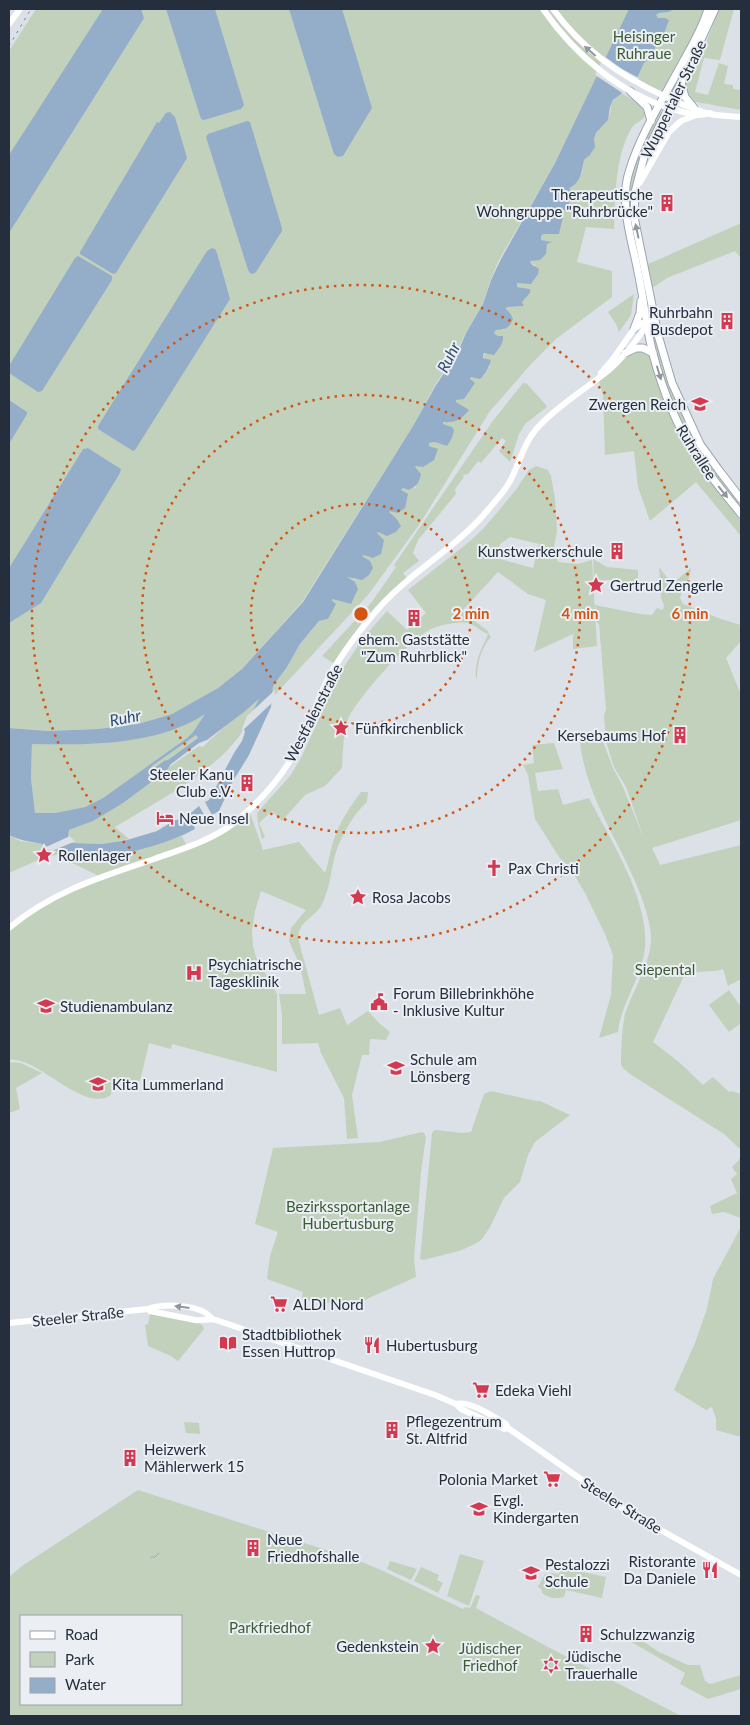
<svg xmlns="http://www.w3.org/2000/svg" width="750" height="1725" viewBox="0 0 750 1725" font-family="Lato,sans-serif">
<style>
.green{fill:#c2d1bc;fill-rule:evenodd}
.water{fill:#94aec9;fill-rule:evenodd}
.pier{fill:#dce0e7}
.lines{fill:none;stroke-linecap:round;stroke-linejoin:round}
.stream{stroke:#94aec9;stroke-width:1}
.primary-casing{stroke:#9ba4b3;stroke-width:9}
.secondary{stroke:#fff;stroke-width:6}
.primary{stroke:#fff;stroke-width:7}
.rail{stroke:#757f91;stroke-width:1;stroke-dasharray:2.5 5;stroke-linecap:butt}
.oneway{fill:#92969e}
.ring{fill:none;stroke:#d45511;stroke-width:2.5;stroke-dasharray:2.5 5}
.labels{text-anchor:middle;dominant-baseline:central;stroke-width:4;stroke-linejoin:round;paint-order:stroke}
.park-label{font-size:15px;fill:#395a32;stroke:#ebeff4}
.street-label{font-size:15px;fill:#252e3d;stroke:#ebeff4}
.poi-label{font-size:15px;fill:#252e3d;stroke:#ebeff4;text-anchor:start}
.water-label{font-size:16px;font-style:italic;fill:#2e4c72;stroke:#ebeff4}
.centre{fill:#d45511;stroke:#ebeff4;stroke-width:2.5}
.ring-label{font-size:15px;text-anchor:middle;font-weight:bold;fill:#d45511;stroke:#ebeff4;stroke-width:4;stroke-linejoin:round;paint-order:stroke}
</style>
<rect width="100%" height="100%" fill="#dce0e7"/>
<g class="green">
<polygon points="36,9 717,9 687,81 704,48 719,9 734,9 720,60 704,58 695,92 708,95 719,63 728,66 724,84 733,85 733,89 741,90 741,110 696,102 689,100 684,88 677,103 601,69 555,163 499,260 490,281 483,304 465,334 456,354 435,385 413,426 302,602 242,669 218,688 194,702 172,714 138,724 98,729 48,731 9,728 9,623 41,602 121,469 88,448 83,449 9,568 9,51"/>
<path d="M 621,93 C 631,99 643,104 645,116 C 641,122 634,123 631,129 C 615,158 615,197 614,229 L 586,227 L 577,262 L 612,271 L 612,297 L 556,339 L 532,363 L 490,411 L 419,525 L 368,595 L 272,698 L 273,686 L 287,667 L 300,644 L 319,621 L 328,619 L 332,599 L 351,604 L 347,577 L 348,576 L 356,580 L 362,556 L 376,533 L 396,518 L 389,512 L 401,490 L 403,488 L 409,490 L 416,487 L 415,467 L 429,443 L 435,442 L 452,427 L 442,424 L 443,422 L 468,410 L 455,402 L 456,400 L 471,377 L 484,376 L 490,366 L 483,356 L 503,337 L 498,336 L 494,333 L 496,330 L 504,330 L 507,307 L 524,306 L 522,302 L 530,293 L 530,289 L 517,287 L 517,282 L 521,283 L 536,265 L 531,264 L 530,261 L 547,244 L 551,242 L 541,240 L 541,236 C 549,227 554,210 567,209 L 572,192 L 568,188 L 582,173 L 584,160 C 597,150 591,148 595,136 C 598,129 604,126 607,120 C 615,107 605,106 621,93 Z"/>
<path d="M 658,111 L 662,113 L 643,157 L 633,187 L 632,218 L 650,308 L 648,302 C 642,265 622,209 630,174 C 635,152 649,131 658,111 Z"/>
<polygon points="741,223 741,258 735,251 667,278 652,288 646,264 653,262"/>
<polygon points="634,294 631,315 619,332 616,324 608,312"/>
<polygon points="651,326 658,335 691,428 741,499 741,536 696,482 650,521 638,487 634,451 605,455 603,395 598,378 633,349 652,353 672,409 650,337"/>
<polygon points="523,383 526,383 546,405 547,407 525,424 519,434 510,462 499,451 506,441 502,438 481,463 478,461 468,474 463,475 464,477 455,489 456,494 418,540 413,553 419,561 403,573 408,579 376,608 335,664 322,656 371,603 396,567 394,565 492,422"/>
<path d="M 536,466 L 548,470 L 551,476 L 555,499 L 557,531 L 554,547 L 558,562 L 578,564 L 592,560 L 597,646 L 573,649 L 573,634 L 534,652 L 546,600 L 528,594 L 498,572 L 462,611 L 489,632 L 488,633 L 491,637 C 481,648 477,664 477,678 L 476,678 C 474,662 482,648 488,634 C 482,632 475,625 468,623 C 460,621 439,625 431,629 C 409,640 359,696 348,719 C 343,731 343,754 342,768 L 325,786 L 305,795 L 282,821 L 272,811 L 259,823 L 265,837 L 262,839 L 258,823 L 257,813 L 290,776 L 301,758 L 341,671 L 364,637 L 387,611 L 407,630 L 426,613 L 408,590 L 469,542 L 484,528 L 515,491 L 529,470 ZM 510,537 L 539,544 L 533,568 L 496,558 L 500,544 Z"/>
<polygon points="593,559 607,567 638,570 638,590 609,580 594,581"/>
<path d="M 659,567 L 672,584 L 691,568 C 690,582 683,586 680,598 L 683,604 L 721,619 L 741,625 L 741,641 L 726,658 L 741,695 L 741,820 L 652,848 L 660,865 L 741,845 L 741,979 L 728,986 L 723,969 C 710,974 695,968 683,978 L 653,1042 L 680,1063 L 703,1085 L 713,1077 L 729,1092 L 731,1091 L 741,1094 L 741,1150 L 724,1134 L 630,1074 L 623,1068 L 621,1064 C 621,1050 622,1027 625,1014 C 634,987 656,957 650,927 C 637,861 588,812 580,742 L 602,739 L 613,768 L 623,787 L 644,839 L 626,787 L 614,767 L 606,741 L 604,716 L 606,709 L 599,624 L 597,623 L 595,605 L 640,614 L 652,615 L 657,608 L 663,610 L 664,605 L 661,598 Z"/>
<path d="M 260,698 C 255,708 250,719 244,729 C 219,770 156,802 115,827 L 129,839 L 102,844 L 73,843 L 68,839 L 69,830 L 93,821 L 199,746 L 203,747 C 220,729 241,715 260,698 Z"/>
<polygon points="205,714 193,732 187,738 103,798 85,807 55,813 35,813 31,778 32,744 50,744 167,731"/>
<polygon points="196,735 198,738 168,761 148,772 152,766"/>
<path d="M 554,743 L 563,769 L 535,773 L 538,791 L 558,789 L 563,805 L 589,798 C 611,841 649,899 645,948 C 642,977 621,1003 618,1032 L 599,1038 L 611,995 L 613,955 L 605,934 L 585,893 L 571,869 L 559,857 L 535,819 L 528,775 L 523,765 L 534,763 L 532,745 Z"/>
<path d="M 361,792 L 368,792 L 367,802 C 352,815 339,840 334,859 C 330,877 330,887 322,904 C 315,918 299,920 298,938 L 319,1015 L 340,1008 L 347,1025 L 368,1011 L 379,1023 L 390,1032 L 386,1040 L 370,1039 L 369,1055 L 362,1055 L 352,1095 L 358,1138 L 347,1139 L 344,1098 L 321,1053 L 318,1043 L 282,1044 L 282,1015 L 279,994 L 306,994 L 300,966 L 289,941 L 291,928 L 306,910 L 261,891 L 255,911 L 252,931 L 253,946 L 256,957 L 277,994 L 277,1072 L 172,1044 L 171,1049 L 149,1043 L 140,1081 L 114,1078 L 111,1095 C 83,1114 37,1055 9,1060 L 9,928 L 28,912 L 101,877 L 66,860 L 65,854 C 105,861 145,847 182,836 L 187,847 L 200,843 L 249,810 L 263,850 L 299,842 L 325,873 C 329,862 330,850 334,839 C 340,821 350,807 361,792 Z"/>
<polygon points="9,835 20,841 43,844 60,852 58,855 47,856 9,873"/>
<polygon points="729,990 741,1007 741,1023 729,1032 709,1005"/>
<polygon points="9,1062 21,1063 42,1073 16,1088 20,1109 9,1113"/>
<polygon points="491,1091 536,1101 540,1101 570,1115 535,1142 528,1155 520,1182 504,1198 489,1229 481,1240 473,1245 459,1251 423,1260 420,1259 432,1133 435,1130 464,1133 471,1132 484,1094"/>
<polygon points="422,1132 424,1133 426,1137 421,1172 414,1259 416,1277 369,1298 361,1303 326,1303 310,1301 302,1297 303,1292 267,1279 270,1256 278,1232 255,1224 273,1148 380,1142"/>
<polygon points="741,1154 741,1218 724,1212 712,1214 710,1206 737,1193 731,1179 737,1174 732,1167 739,1160"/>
<polygon points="741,1227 741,1436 737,1436 716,1430 716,1419 712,1407 706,1410 674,1390 695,1343 707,1309 713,1279"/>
<polygon points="150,1314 199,1323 203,1326 204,1329 178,1361 171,1356 148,1346 145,1325 148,1324"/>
<polygon points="184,1422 199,1423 200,1434 186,1433"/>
<path d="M 138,1490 L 357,1560 L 381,1570 L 463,1609 L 465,1607 L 470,1608 L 476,1595 L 480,1596 L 476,1608 L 548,1647 L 681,1716 L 9,1716 L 9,1577 L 22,1566 ZM 21,1616 L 181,1616 L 181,1704 L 21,1704 Z"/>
<polygon points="460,1554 484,1561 469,1606 447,1596"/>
<polygon points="390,1561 417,1569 411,1580 387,1569"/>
<polygon points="421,1567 439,1575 437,1580 443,1583 438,1593 414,1581"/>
<path d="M 560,1567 L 606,1577 L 602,1598 L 566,1590 L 564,1597 C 555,1599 550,1598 543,1594 L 541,1589 L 538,1587 L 545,1574 L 550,1575 L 551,1573 L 559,1574 Z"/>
<polygon points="614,1628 635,1636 659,1652 688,1665 700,1665 705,1681 710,1684 741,1675 741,1689 708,1699 680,1684 685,1673 628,1640 612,1636"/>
</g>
<g class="water">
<polygon points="103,9 141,9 144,18 9,233 9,155"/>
<polygon points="166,9 215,9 244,105 241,109 204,120 201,119"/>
<polygon points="289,9 342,9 372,108 343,156 338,157 334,154"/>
<path d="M 629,9 L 673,9 C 668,15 661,10 656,15 L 658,18 L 665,18 L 669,20 L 662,39 L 645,38 L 644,40 L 645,42 L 656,46 L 651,57 L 644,63 L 637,78 L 631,86 L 613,100 L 610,107 L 608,120 L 596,133 L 594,139 L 595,147 L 590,155 L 584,160 C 582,171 580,184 569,188 L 572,192 L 567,210 L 561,210 L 557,213 L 563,217 L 559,234 L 543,234 L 541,236 L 541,240 L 552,242 L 547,244 L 546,254 L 540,260 L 530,261 L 531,264 L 539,269 L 538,274 L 531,284 L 517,283 L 517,287 L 530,289 L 530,293 L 522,302 L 524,306 L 507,307 L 506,309 L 510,313 L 513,319 C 509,328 506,330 496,330 L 494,333 L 498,336 L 503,336 C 504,343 498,350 494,355 L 484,353 L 483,356 L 483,358 L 491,360 C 489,367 486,374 480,379 L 471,377 L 470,379 L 475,383 L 464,399 L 456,400 L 456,402 L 469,410 C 462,419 455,423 443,422 L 443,424 L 452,427 L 454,430 L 452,438 L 447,446 L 435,442 L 429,443 L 429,446 L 438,449 L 434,460 L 423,467 L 416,466 L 415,467 L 421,474 C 419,483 417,486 409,490 L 403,488 L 401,490 L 408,494 L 405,508 L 398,513 L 390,511 L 389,512 L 396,518 L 401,526 L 396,532 L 387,536 L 378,532 L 377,533 L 384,540 L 381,554 L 373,558 L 364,555 L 362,556 L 370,561 L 373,568 L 369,575 L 362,580 L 347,577 L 355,582 L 358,589 L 351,604 L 332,599 L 332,601 L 336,604 L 328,619 L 319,621 L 300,644 L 287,667 L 273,686 L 271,707 L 249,755 L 233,781 L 219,811 L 212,815 L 205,802 L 209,800 L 234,753 L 242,741 L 245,732 L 244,729 L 259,699 L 244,712 L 207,740 L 199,743 L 171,764 L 166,771 L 123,803 L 93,821 L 69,830 L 68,838 L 73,843 L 102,844 L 127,840 L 157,831 L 175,820 L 177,820 L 192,812 L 199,806 L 206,818 L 193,824 L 195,829 C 168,844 112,860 81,857 C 71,856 61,853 52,849 C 48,847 45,845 42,844 C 29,841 21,841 9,835 L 9,728 L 48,731 L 98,729 L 138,724 L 172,714 L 218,688 L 242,669 L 303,602 L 413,426 L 436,385 L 457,354 L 466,333 L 483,304 L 491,280 L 501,259 L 555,163 ZM 205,714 L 193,732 L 187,738 L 103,798 L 85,807 L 55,813 L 35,813 L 31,778 L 32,744 C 88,745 156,746 205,714 ZM 196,735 L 198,738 L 168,760 L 164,761 L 149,772 L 152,766 Z"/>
<polygon points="170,112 175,117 187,158 116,273 113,274 80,254 80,252 157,122 159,123 166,113"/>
<polygon points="247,121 250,122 282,228 282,231 256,272 253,274 250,273 248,270 206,137 208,134"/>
<polygon points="212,248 215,249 217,253 230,299 135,450 133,451 98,429 98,426 207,251"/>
<polygon points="78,256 112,276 112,280 42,391 38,392 9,373 9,366 75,258"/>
<polygon points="9,400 27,412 27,414 9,444"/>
<polygon points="88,448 121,469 120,473 41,603 9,623 9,568 83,449"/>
</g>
<g class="pier">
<polygon points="604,56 622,69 639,78 632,87 624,94 595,75"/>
<polygon points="275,690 274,701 242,731 242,729 247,716"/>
<polygon points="70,836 74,841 76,841 52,851 44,848"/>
</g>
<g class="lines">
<polyline class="stream" points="151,1557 155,1557 159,1553"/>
<g class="primary-casing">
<g id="primary">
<path d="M 708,9 C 703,27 693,44 684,60 C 665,96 641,132 629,172 C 619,205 632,239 638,272 C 644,299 646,327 653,354 C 662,388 676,424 695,454 C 709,475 726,495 741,514"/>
<polyline points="715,9 681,83 644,157 635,192 634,217 658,335 672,383 700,444 718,469 741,499"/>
<polyline points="681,83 685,97 694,108"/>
<polyline points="630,91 647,107 651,121"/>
<polyline points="634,329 640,313 641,301"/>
<polyline points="625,353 636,348 643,348 653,353"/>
</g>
</g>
<g class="secondary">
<path d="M 543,9 C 575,55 621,95 676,110 C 686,113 699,117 710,113"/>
<path d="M 553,9 C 582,49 619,75 664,96 C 679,103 694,110 710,114 C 720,116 731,116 741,117"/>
<polyline points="9,24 20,9"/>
<polyline points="639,184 669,132 681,121 696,115"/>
<polyline points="601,373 613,359 634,329 642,323 649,323 651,325"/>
<path d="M 9,928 C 53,891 101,877 154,859 C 182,849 210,841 234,823 C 261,801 286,772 301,741 C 312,721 318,698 329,677 C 342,653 359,631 377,610 C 410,572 455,549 487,511 C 497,499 508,488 514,473 C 523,453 526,438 543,422 C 563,402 587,388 609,370 C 623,358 646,330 654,312"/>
<path d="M 148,1309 L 150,1311 L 195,1320 C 203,1321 209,1318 216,1320 L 435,1395 L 456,1404 L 461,1409 L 504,1429 L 508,1428"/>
<path d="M 9,1323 L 148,1309 C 163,1303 202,1304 212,1319"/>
<path d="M 456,1404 C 470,1400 494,1417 506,1424 L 508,1428 L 625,1510 L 741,1575"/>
</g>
<use href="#primary" class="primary"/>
<polyline class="rail" points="9,46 31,9"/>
</g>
<defs><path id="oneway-solid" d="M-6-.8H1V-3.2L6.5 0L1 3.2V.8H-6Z" transform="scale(1.25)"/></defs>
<g class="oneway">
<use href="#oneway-solid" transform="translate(590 51) rotate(-139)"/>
<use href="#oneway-solid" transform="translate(637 231) rotate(-102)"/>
<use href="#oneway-solid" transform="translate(659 373) rotate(73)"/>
<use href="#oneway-solid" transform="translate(723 492) rotate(51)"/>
<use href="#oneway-solid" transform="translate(182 1307) rotate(-173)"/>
</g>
<g class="ring">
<circle cx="361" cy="614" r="110"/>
<circle cx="361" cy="614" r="219"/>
<circle cx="361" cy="614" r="329"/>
</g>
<defs>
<g id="building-bare" transform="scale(1.35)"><path d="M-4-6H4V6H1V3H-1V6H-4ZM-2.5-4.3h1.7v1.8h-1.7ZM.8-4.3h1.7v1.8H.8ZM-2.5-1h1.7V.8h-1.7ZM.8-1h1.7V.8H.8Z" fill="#d33950" stroke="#ebeff4" stroke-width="2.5" paint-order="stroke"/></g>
<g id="school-bare" transform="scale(1.35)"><path d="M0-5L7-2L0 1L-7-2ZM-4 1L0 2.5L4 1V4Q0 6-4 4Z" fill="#d33950" stroke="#ebeff4" stroke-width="2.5" paint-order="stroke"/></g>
<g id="sight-bare" transform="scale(1.35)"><path d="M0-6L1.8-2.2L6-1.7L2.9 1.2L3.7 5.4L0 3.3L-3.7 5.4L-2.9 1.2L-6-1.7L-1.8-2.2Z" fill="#d33950" stroke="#ebeff4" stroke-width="2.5" paint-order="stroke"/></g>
<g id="hotel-bare" transform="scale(1.35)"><path d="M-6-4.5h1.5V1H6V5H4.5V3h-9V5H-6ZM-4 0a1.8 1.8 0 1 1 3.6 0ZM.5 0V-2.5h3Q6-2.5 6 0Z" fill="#d33950" stroke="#ebeff4" stroke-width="2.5" paint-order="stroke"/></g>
<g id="church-bare" transform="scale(1.35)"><path d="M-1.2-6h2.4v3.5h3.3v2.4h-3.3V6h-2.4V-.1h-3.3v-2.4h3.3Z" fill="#d33950" stroke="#ebeff4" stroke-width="2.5" paint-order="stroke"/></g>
<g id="hospital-bare" transform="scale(1.35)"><path d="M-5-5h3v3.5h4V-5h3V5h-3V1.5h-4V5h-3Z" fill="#d33950" stroke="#ebeff4" stroke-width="2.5" paint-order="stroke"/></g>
<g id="civic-bare" transform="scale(1.35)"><path d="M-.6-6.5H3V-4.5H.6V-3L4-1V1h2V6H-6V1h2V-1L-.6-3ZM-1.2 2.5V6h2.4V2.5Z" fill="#d33950" stroke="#ebeff4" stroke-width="2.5" paint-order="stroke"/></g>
<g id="university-bare" transform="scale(1.35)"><path d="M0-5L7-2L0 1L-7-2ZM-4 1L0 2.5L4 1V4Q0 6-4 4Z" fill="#d33950" stroke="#ebeff4" stroke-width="2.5" paint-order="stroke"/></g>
<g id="supermarket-bare" transform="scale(1.35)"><path d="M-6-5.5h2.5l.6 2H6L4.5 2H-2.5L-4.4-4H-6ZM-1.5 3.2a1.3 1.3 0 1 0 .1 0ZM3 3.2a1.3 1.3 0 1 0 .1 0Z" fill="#d33950" stroke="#ebeff4" stroke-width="2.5" paint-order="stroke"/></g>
<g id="library-bare" transform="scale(1.35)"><path d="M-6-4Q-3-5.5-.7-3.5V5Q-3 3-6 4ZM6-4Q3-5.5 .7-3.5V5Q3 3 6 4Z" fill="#d33950" stroke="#ebeff4" stroke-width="2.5" paint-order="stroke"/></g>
<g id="restaurant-bare" transform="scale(1.35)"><path d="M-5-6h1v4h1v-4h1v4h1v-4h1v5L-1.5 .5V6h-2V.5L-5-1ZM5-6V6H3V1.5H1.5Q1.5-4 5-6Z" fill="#d33950" stroke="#ebeff4" stroke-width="2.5" paint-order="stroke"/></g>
<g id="synagogue-bare" transform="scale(1.35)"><path d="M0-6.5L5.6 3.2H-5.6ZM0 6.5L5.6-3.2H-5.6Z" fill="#d33950" stroke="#ebeff4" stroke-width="2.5" paint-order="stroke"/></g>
</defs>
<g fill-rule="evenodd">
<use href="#building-bare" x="667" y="203"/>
<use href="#building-bare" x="727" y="321"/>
<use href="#school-bare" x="700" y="404"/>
<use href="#building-bare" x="617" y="551"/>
<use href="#sight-bare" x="596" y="585"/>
<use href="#building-bare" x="414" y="618"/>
<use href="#sight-bare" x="341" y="728"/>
<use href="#building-bare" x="680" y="735"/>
<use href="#building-bare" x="247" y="783"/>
<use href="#hotel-bare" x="165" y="818"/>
<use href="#sight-bare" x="44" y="855"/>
<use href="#church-bare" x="494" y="868"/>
<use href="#sight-bare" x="358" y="897"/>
<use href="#hospital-bare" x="194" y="973"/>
<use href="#civic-bare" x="379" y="1002"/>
<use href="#university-bare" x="46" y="1006"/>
<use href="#school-bare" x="396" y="1068"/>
<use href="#school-bare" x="98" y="1084"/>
<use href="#supermarket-bare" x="279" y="1304"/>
<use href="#library-bare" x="228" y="1343"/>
<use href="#restaurant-bare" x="372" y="1345"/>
<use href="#supermarket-bare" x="481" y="1390"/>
<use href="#building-bare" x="392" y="1430"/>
<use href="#building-bare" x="130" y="1458"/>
<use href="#supermarket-bare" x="552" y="1479"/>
<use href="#school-bare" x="479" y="1509"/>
<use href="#building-bare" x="253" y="1548"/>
<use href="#restaurant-bare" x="710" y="1570"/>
<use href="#school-bare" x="531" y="1573"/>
<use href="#building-bare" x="586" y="1634"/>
<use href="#sight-bare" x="433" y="1646"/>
<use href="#synagogue-bare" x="551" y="1665"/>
</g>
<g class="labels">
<g class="park-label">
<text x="644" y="36">Heisinger<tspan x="644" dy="17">Ruhraue</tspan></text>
<text x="665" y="969">Siepental</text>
<text x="348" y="1206">Bezirkssportanlage<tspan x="348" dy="17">Hubertusburg</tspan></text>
<text x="270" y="1627">Parkfriedhof</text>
<text x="490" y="1648">Jüdischer<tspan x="490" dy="17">Friedhof</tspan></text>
</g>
<g class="street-label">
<text transform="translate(673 99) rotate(-64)">Wuppertaler Straße</text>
<text transform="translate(697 452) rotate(58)">Ruhrallee</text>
<text transform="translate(313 713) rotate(-63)">Westfalenstraße</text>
<text transform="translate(78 1316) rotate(-6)">Steeler Straße</text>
<text transform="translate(622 1505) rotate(32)">Steeler Straße</text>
</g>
<g class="poi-label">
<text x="653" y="194" text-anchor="end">Therapeutische<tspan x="653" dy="17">Wohngruppe "Ruhrbrücke"</tspan></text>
<text x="713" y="312" text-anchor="end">Ruhrbahn<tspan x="713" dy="17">Busdepot</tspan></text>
<text x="686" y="404" text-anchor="end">Zwergen Reich</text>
<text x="603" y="551" text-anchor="end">Kunstwerkerschule</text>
<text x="610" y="585">Gertrud Zengerle</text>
<text x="414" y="639" text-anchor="middle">ehem. Gaststätte<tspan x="414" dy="17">"Zum Ruhrblick"</tspan></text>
<text x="355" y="728">Fünfkirchenblick</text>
<text x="666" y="735" text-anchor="end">Kersebaums Hof</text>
<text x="233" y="774" text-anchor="end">Steeler Kanu<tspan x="233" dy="17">Club e.V.</tspan></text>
<text x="179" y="818">Neue Insel</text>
<text x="58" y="855">Rollenlager</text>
<text x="508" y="868">Pax Christi</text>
<text x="372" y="897">Rosa Jacobs</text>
<text x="208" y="964">Psychiatrische<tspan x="208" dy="17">Tagesklinik</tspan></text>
<text x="393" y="993">Forum Billebrinkhöhe<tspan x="393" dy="17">- Inklusive Kultur</tspan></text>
<text x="60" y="1006">Studienambulanz</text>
<text x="410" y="1059">Schule am<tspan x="410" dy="17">Lönsberg</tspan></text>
<text x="112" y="1084">Kita Lummerland</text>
<text x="293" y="1304">ALDI Nord</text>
<text x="242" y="1334">Stadtbibliothek<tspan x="242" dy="17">Essen Huttrop</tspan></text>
<text x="386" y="1345">Hubertusburg</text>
<text x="495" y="1390">Edeka Viehl</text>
<text x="406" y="1421">Pflegezentrum<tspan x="406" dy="17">St. Altfrid</tspan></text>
<text x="144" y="1449">Heizwerk<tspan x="144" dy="17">Mählerwerk 15</tspan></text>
<text x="538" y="1479" text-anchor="end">Polonia Market</text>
<text x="493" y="1500">Evgl.<tspan x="493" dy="17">Kindergarten</tspan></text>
<text x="267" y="1539">Neue<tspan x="267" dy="17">Friedhofshalle</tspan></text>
<text x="696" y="1561" text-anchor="end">Ristorante<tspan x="696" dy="17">Da Daniele</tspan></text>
<text x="545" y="1564">Pestalozzi<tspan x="545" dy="17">Schule</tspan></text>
<text x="600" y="1634">Schulzzwanzig</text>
<text x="419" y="1646" text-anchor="end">Gedenkstein</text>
<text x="565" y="1656">Jüdische<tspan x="565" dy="17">Trauerhalle</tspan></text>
</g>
<g class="water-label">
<text transform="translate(448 357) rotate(-63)">Ruhr</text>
<text transform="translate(125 717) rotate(-11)">Ruhr</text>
</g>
</g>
<circle cx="361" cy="614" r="8" class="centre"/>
<g class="ring-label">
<text x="471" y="619">2 min</text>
<text x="580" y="619">4 min</text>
<text x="690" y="619">6 min</text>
</g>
<rect width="750" height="1725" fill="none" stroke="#252e3d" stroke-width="20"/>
<rect x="20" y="1615" width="162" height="90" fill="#ebeff4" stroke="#9ca2ab"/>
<rect x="30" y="1631" width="25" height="8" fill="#ffffff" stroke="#9ca2ab"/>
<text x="65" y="1640" font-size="15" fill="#252e3d">Road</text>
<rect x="30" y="1652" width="25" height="15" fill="#c2d1bc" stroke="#9ca2ab"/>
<text x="65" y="1665" font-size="15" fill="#252e3d">Park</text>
<rect x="30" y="1678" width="25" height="15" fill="#94aec9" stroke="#9ca2ab"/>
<text x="65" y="1690" font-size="15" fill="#252e3d">Water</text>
</svg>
